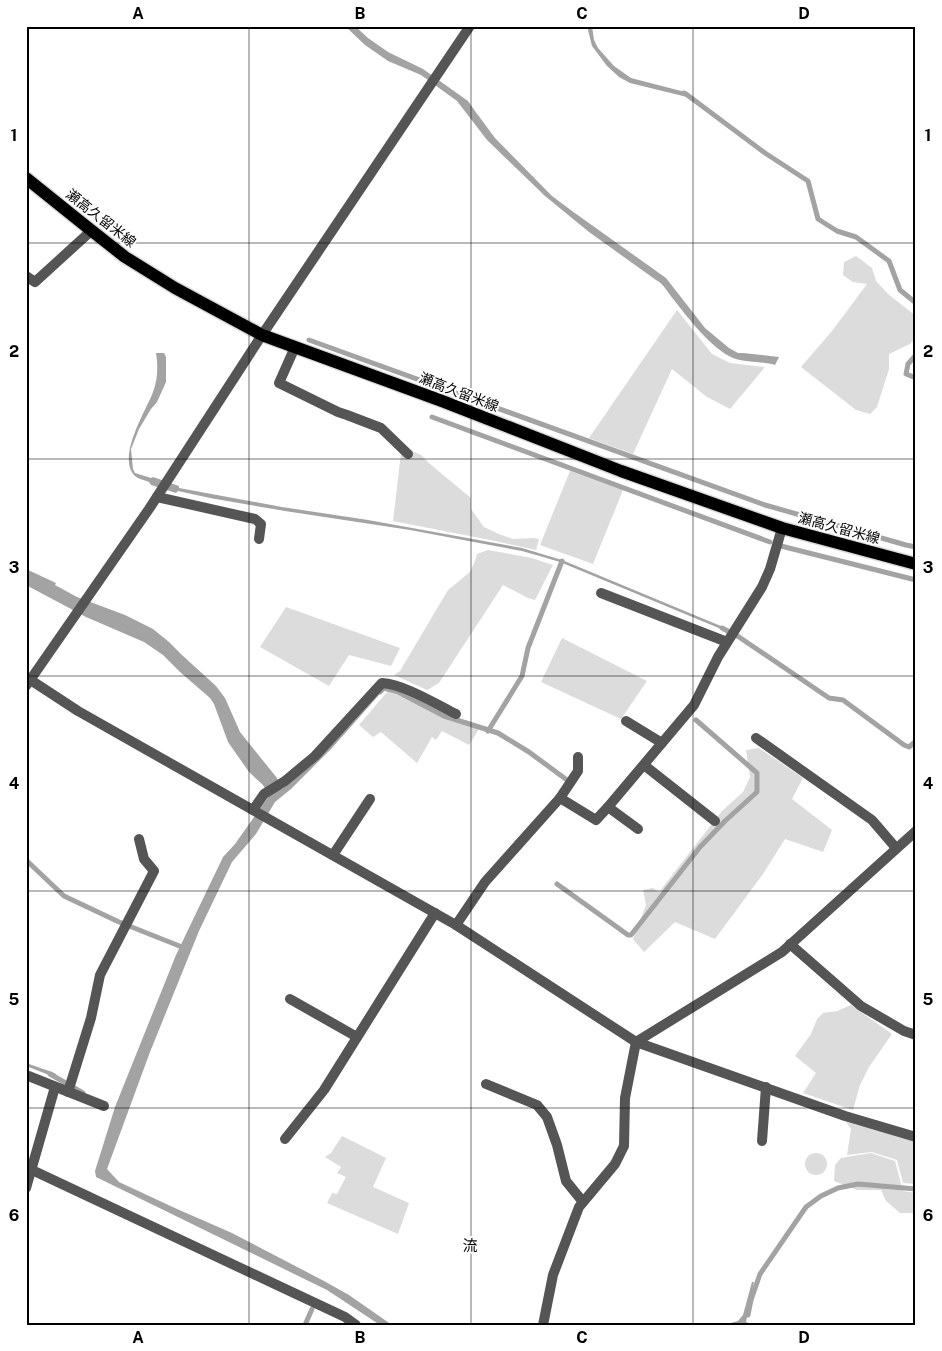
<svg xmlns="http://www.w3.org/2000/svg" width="942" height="1351" viewBox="0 0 942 1351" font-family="'Public Sans','Noto Sans JP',sans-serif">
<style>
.green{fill:#dcdcdc}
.water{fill:#a3a3a3}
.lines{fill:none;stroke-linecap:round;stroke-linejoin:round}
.stream{stroke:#a3a3a3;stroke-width:5}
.primary-casing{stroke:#dbdbdb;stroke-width:15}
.street{stroke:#555;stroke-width:10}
.primary{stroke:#000;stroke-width:12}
.grid{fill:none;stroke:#000;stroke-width:1;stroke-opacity:0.55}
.labels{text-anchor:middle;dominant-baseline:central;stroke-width:4;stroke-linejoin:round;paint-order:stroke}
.street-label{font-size:14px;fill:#000;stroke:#fff}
.neighbourhood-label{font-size:15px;fill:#000;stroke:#fff}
.neatline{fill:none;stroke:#000;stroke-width:2}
.grid-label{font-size:16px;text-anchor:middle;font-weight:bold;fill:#000}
</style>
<rect width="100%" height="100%" fill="#fff"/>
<g class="green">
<polygon points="856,256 872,268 876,281 888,294 916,316 916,337 910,344 889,354 889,369 877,407 870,414 856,410 801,367 832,331 867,284 853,282 843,275 844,262"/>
<polygon points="677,310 712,354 730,363 765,367 730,409 707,397 672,369 633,454 589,438"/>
<polygon points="412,451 421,455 430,464 471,498 471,509 484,527 499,534 513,539 533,538 539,539 536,550 490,540 393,521 401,453"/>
<polygon points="570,471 623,490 593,564 540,545"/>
<polygon points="488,550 532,558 553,565 535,600 528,598 503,585 439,683 427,690 394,675 400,671 448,590 470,572 475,561 477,554"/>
<polygon points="286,607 400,648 391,666 349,655 329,686 260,647"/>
<polygon points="562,638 647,681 621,719 541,682"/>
<polygon points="387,692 398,695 444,718 479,729 469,745 442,731 436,740 432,737 417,763 381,732 373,737 359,725"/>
<polygon points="759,748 803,778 792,799 832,830 823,852 785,839 763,874 715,939 675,922 644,952 633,939 646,905 643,890 653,888 659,892 722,811 743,792 750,777 746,750"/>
<polygon points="851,1005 892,1034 869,1067 860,1085 853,1110 803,1093 816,1073 795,1056 811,1034 817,1019 823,1013 837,1011"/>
<polygon points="846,1122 916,1141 916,1184 903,1183 897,1160 872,1152 847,1155 851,1129"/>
<polygon points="342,1136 386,1158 373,1187 409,1203 398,1234 327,1203 332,1193 337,1194 346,1177 337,1173 341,1167 325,1157 331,1153"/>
<polygon points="871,1153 895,1161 903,1191 916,1193 916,1213 900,1213 886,1201 881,1190 857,1190 834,1181 835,1165 841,1158"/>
<circle cx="816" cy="1164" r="11"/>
</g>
<g class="water">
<path d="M 345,26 L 355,26 L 368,38 L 388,52 L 423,69 L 468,101 L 475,111 L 495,138 L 552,196 L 572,211 L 666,278 L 705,328 L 729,348 L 738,353 L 743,353 L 779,357 L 775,365 C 762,361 746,363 733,358 C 712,349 688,318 674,300 C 668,293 664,284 656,280 L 589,232 L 545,196 L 487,140 L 457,101 L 421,75 L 388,61 L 365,45 Z"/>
<polygon points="587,26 592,26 594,40 598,48 614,66 631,78 689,93 687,97 630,83 619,77 607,66 592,46"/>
<path d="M 156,353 L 164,353 L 166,357 L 166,382 L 157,402 L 151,409 L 139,429 L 131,449 L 133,469 L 135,473 L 151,478 L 153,477 L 179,486 L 179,488 L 282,507 L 368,520 L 522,548 L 562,560 L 728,629 L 726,631 L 560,562 L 543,557 L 522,551 L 410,530 L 285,511 L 210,498 L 178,491 L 176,493 L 151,485 L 149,482 C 145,480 138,479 135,476 C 116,457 146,411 153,392 C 158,379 158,365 156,353 Z"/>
<polygon points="26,569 56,583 55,585 77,597 125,615 153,629 169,642 182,655 216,686 225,698 240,732 277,778 282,789 319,757 355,720 383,687 386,687 332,748 291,789 275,802 256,834 232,862 199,931 150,1052 107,1169 119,1182 177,1209 232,1233 324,1281 349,1295 392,1325 380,1325 327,1290 96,1177 95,1171 115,1107 176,955 223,857 235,844 269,796 263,785 249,772 228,742 214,704 210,698 180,672 163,655 144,642 86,617 26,585"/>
<polygon points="26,1063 52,1072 56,1074 54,1077 26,1066"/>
<polygon points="752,1282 754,1282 746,1322 754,1325 723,1325 738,1321 743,1315"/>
</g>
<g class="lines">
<g class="stream">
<polyline points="684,93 686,94 765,153 808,181 818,219 837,231 856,237 889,261 900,290 916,303"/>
<polyline points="309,340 765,505 906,545 916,547"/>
<polyline points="916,355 908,364 906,374 916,378"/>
<polyline points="432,417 770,542"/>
<polyline points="781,546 916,580"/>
<polyline points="722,628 739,637 829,698 843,700 904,745 909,747 916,741"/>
<polyline points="380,692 384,688 398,692 444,716 498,733 529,752 567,780"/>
<polyline points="488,731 522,676 528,648 562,561"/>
<polyline points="26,860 64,896 119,922 182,947"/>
<polyline points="557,884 628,935 631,935 700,847 725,821 757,792 757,773 696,720"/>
<polyline points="50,1074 83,1093"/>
<polyline points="748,1315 751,1300 760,1274 806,1207 821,1196 838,1188 858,1184 916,1189"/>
<polyline points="305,1325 312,1309"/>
</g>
<g class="primary-casing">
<polyline id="primary" points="26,178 87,227 125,257 175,288 262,335 442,401 621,471 782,528 916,564"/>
</g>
<g class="street">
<polyline points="26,276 35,282 91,231"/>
<polyline points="295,347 279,383 338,412 347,415 381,428 408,454"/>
<polyline points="157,497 255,519 261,524 259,539"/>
<polyline points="601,593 727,642"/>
<polyline points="26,677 78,711 456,925 636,1042 845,1116 916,1137"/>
<polyline points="26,686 149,509 262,335 470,26"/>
<polyline points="626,721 662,743"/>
<polyline points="756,738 872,820 896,848"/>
<polyline points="644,765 715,821"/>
<polyline points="560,798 578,771 578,757"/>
<polyline points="608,807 638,829"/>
<path d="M 253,810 L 264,794 L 285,781 L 315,756 L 382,683 C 403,684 436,704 456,714"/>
<polyline points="333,855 370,799"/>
<polyline points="456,925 485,882 560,798 596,820 608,807 694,705 718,657 762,587 770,569 782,528"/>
<polyline points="790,944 861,1006 904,1031 916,1035"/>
<polyline points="290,999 357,1037"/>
<polyline points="26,1075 104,1106"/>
<polyline points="486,1084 537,1105 547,1117 557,1145 566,1181 583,1202"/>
<polyline points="68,1092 91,1018 100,975 154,871 144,859 139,839"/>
<polyline points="285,1139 324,1090 435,913"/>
<polyline points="762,1141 766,1087"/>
<polyline points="32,1170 345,1317 356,1325"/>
<polyline points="26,1188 55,1087"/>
<polyline points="543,1325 553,1275 579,1207 615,1164 624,1146 625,1098 636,1042 782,952 916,831"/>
</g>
<use href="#primary" class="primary"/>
</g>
<path class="grid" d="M 249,26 L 249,1325M 471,26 L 471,1325M 693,26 L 693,1325M 26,243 L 916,243M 26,459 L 916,459M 26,676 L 916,676M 26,891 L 916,891M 26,1108 L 916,1108"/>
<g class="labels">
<g class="street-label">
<text transform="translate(101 218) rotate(38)">瀬高久留米線</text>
<text transform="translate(459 392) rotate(21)">瀬高久留米線</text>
<text transform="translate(839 528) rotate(15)">瀬高久留米線</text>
</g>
<g class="neighbourhood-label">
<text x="470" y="1245">流</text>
</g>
</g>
<rect width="942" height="1351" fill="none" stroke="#ffffff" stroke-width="55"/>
<rect x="28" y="28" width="886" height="1296" class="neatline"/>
<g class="grid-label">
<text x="138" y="19">A</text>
<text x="360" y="19">B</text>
<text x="582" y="19">C</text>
<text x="804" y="19">D</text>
<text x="14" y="141">1</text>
<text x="928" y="141">1</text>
<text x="14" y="357">2</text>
<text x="928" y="357">2</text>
<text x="14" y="573">3</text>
<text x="928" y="573">3</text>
<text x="14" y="789">4</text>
<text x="928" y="789">4</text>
<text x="14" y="1005">5</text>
<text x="928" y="1005">5</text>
<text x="14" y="1221">6</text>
<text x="928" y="1221">6</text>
<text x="138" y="1343">A</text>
<text x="360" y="1343">B</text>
<text x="582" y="1343">C</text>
<text x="804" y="1343">D</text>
</g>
</svg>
